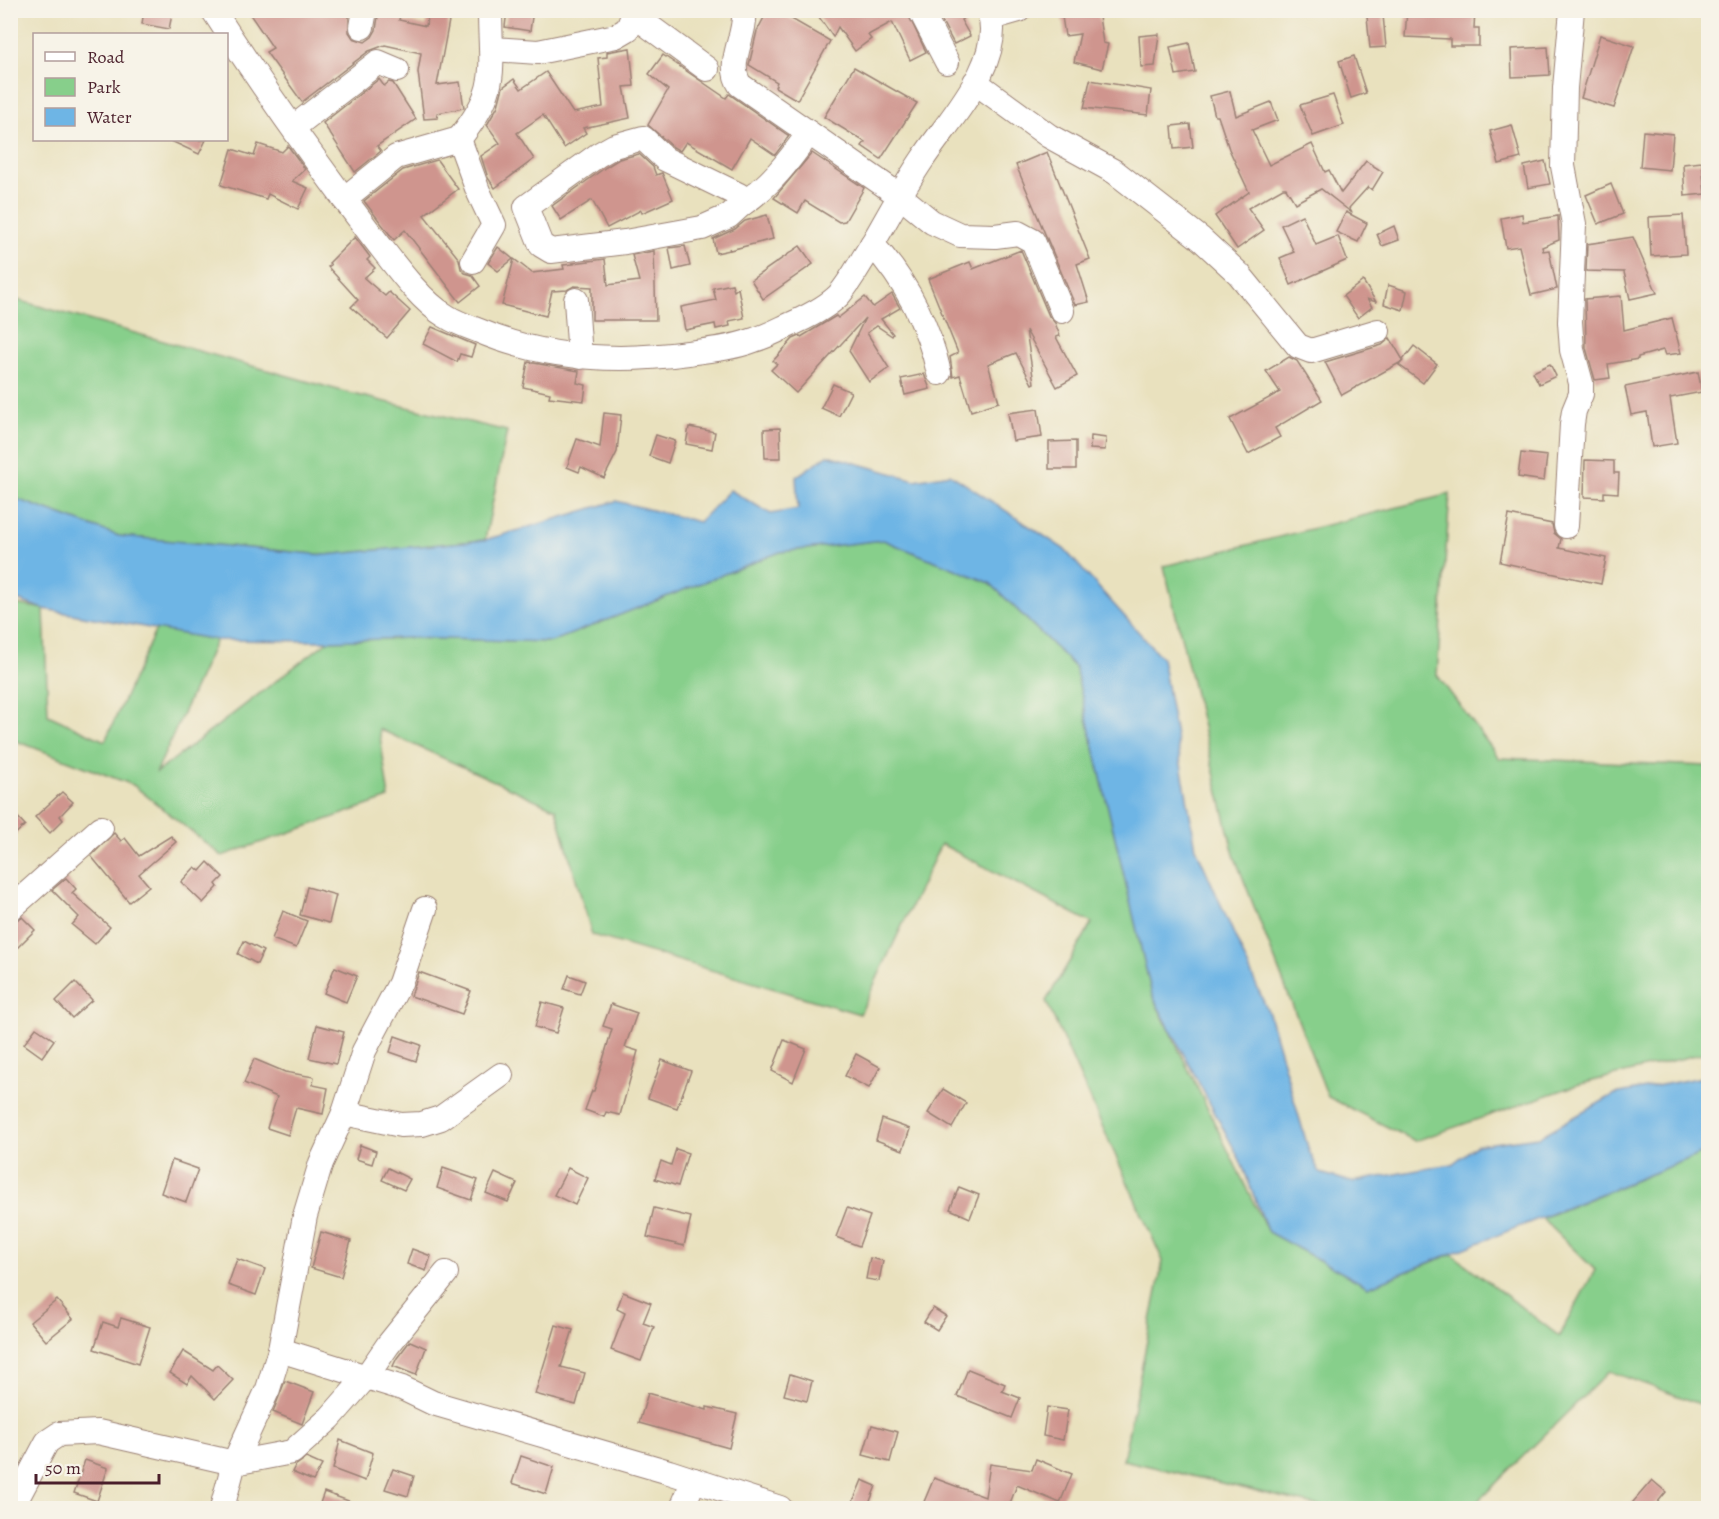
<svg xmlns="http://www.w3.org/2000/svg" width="1719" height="1519" viewBox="0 0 1719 1519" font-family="Alegreya,serif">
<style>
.green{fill:#87cf8b;stroke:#68775b;stroke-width:1.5}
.water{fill:#6eb5e5;stroke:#5c6a88;stroke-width:1.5}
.building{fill:#cf958e}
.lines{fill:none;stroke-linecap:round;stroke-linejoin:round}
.minor-casing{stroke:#9a8074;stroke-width:26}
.minor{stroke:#fff;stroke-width:24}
</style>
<rect width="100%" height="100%" fill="#f7f3e8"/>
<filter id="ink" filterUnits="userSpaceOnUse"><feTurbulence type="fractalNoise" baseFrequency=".0167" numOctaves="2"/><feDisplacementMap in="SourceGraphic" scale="12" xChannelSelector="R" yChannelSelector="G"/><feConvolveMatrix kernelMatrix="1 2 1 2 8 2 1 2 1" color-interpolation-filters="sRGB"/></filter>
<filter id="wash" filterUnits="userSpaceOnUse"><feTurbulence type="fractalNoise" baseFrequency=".008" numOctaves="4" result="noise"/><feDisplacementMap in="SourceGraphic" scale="24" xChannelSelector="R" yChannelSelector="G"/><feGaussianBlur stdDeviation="1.35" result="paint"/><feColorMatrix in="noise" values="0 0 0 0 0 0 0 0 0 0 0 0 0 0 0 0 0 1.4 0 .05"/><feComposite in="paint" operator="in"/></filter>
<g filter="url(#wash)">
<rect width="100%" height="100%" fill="#e9e1be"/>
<g class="green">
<polygon points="10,298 349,393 507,431 485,540 325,555 119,536 11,497"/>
<polygon points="1450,494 1437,675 1499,758 1708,766 1708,1052 1577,1085 1415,1141 1328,1097 1234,855 1164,566"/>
<polygon points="883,540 990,583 1075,667 1152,995 1268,1232 1368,1287 1452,1254 1559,1336 1595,1270 1542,1218 1708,1151 1708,1407 1609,1371 1471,1508 1328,1508 1123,1460 1163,1261 1046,1001 1092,923 941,844 860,1014 592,935 556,809 379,729 389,798 222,856 133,785 11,739 10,603 44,609 48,715 105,741 156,629 216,640 156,773 328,641 408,638 551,642 780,552"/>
</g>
<polygon class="water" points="828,455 915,480 950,474 1064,549 1162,658 1196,848 1269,1014 1309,1151 1320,1173 1352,1182 1452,1164 1477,1145 1539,1137 1615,1094 1708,1076 1708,1151 1368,1287 1268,1232 1240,1160 1152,995 1075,667 990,583 883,540 780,552 551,642 408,638 328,641 216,640 44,609 11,598 11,497 119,536 325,555 485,540 616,501 699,522 730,490 771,514 798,509 796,477"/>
<g id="blocks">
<g class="building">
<polygon points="144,10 173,10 169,29 142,24"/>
<polygon points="247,10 345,10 349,17 349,32 353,38 365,42 372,37 376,30 379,10 401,10 399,20 426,26 428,10 451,10 437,85 460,82 464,108 437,113 438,118 424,119 418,72 421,53 385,45 369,51 302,102 266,52 273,48"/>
<polygon points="507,10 533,10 530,31 505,27"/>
<polygon points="768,10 776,10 830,41 797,100 775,87 777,82 749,65 757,31"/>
<polygon points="814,10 906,10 926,52 910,60 892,22 868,35 871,39 855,51 838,27 833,37"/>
<polygon points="936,10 975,10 961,20 970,36 954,44"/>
<polygon points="1061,10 1098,10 1103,43 1108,44 1102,69 1074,62 1080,34 1065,36"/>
<polygon points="1407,10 1475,10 1474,28 1479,28 1479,46 1450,46 1450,39 1405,37"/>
<polygon points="1383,15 1386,47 1370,48 1367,16"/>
<polygon points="1159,34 1155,66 1141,67 1139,36"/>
<polygon points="1600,35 1634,46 1614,108 1581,98"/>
<polygon points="1189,43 1195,72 1176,75 1170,47"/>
<polygon points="1548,47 1550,75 1512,77 1511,49"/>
<polygon points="630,48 634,86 624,87 630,118 583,128 586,133 564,148 543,115 517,133 534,159 495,188 488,178 481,156 500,143 487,125 498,106 503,87 514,79 521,89 546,72 573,113 603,107 598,58 607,57 607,52"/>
<polygon points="663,55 726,98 729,94 789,136 775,155 750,138 732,169 686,142 680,151 673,147 648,125 668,90 649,74"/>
<polygon points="1354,56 1366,93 1351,98 1339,61"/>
<polygon points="854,67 917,103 881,159 862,146 865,142 824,117"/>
<polygon points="379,79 384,86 389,82 393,83 416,119 377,146 381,151 355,172 323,123"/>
<polygon points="1090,80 1151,90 1148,115 1084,108"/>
<polygon points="1230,91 1236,116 1271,102 1278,120 1252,130 1269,165 1312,144 1325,172 1329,170 1341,193 1366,161 1383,172 1372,190 1368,187 1349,208 1352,213 1321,189 1295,203 1286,188 1283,188 1248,208 1264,230 1237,249 1215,216 1249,192 1229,149 1218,116 1215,116 1210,96"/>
<polygon points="1333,95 1344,125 1313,136 1300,105"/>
<polygon points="1190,124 1193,147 1174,149 1172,126"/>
<polygon points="1512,125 1521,158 1499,164 1490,131"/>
<polygon points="1643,131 1673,134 1670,170 1640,167"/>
<polygon points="169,140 206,140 199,154"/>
<polygon points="258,144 282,152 288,146 305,169 292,181 308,188 298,209 268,194 266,199 221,185 232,149 254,156"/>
<polygon points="1047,152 1090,259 1077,264 1089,302 1075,305 1016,165"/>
<polygon points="812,153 864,188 845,221 839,222 805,201 798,213 774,198"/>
<polygon points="639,154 653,167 656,175 662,173 673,199 642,213 641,210 607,228 592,200 561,220 552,206 606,167 619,159"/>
<polygon points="437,160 458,189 424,215 459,259 461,269 465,273 472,275 480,286 460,302 405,230 394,240 364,201 403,170"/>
<polygon points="1545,161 1550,184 1528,188 1524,166"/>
<polygon points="1702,162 1705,194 1685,196 1683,164"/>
<polygon points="1611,184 1623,214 1598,224 1586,195"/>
<polygon points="1346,212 1367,223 1358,242 1336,232"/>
<polygon points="1522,214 1523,222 1558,216 1559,240 1542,247 1543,251 1549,250 1557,289 1531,295 1519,246 1506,248 1501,218"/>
<polygon points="767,215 773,239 730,250 729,248 730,250 716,253 713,239 735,229 745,221"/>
<polygon points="1302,215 1316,245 1338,236 1347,260 1291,285 1280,258 1294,252 1281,225"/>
<polygon points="1683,215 1686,254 1651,256 1649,217"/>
<polygon points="1394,226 1399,240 1382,246 1377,234"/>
<polygon points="355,237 370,257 367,260 375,268 364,278 385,296 389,292 410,311 387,338 351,307 358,300 328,267 331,265 329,263"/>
<polygon points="1633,237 1657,293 1630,299 1624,272 1586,271 1587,244"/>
<polygon points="685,246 690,266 673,270 669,248"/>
<polygon points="800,246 813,264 763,299 751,280"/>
<polygon points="498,247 513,259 498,271 488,263"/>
<polygon points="1021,250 1049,316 1055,323 1060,336 1056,337 1077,376 1057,387 1026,330 1034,383 1032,384 1016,353 988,364 999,402 971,411 960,375 953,377 950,357 958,353 928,279 970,262 973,269"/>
<polygon points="654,251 656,320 592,320 592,287 574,286 567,290 552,291 546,316 502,305 514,259 532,273 564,269 563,265 574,264 573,263 605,259 608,285 639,281 632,255"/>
<polygon points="1363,281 1376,302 1367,299 1372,307 1358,318 1343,296"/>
<polygon points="732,284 734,291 738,288 744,318 729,321 730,326 716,329 715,324 685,330 681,307 716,300 713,288"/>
<polygon points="1388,285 1407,291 1403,310 1384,304"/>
<polygon points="892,294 900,308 881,319 893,334 892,336 877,326 867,333 889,368 869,382 849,351 865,318 796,393 771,370 777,364 773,361 793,339 800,336 801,337 836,316 838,318 865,297 873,307"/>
<polygon points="1621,296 1624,330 1672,318 1681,353 1665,355 1663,350 1638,357 1638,359 1608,364 1610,378 1595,380 1586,348 1585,299"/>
<polygon points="432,327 475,345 471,357 460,354 457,362 423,344"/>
<polygon points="1390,338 1403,360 1414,346 1437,364 1423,383 1399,365 1403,361 1342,395 1325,362 1382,345"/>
<polygon points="1289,357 1297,361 1322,400 1275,428 1280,437 1248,454 1230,419 1280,392 1266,371"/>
<polygon points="528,362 579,371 577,383 586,385 584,401 549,397 550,393 523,387"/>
<polygon points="1550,364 1556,376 1539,384 1533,372"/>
<polygon points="1698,372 1702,392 1670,398 1677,443 1652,447 1647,412 1631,415 1625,387"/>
<polygon points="924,374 930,389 905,395 901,379"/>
<polygon points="833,384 851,392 839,416 821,408"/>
<polygon points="1038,409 1042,437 1013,441 1008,413"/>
<polygon points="604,413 621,415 617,452 604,478 581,467 579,472 567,467 577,439 600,447"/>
<polygon points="689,427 715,432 712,449 686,444"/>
<polygon points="780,428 781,458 765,458 764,429"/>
<polygon points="656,435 675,441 668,463 649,456"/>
<polygon points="1091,436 1106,438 1105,450 1090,449"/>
<polygon points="1076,441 1076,469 1049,469 1049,442"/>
<polygon points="1521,453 1547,456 1544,481 1518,477"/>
<polygon points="1585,460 1614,461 1614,473 1619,473 1618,493 1604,492 1604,498 1584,497"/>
<polygon points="1509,515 1552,524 1554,533 1561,539 1559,548 1606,558 1601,584 1500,562"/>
<polygon points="62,792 73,802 60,816 63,820 50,833 35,817"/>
<polygon points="10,809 25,825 10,839"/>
<polygon points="114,833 121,841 125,838 139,856 171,836 176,842 139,874 149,886 129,902 91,856"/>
<polygon points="208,862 223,877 216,884 218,887 203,903 181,882 195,867 200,871"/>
<polygon points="66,878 76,889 72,893 110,927 95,944 72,925 79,917 52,890"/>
<polygon points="307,887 336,895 329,923 300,915"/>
<polygon points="283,911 307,921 296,948 272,939"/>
<polygon points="22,917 35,930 10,955 10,923"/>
<polygon points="244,941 263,951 257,964 238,954"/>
<polygon points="335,967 357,976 346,1002 324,993"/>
<polygon points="419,972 471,991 462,1014 411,996"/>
<polygon points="569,975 585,981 580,994 564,989"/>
<polygon points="75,982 92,1000 72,1018 56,1001"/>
<polygon points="542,1002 564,1008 556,1033 535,1027"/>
<polygon points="611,1004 637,1013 625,1047 638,1051 620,1115 606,1112 604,1117 585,1110 592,1091 594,1091 612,1029 603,1026"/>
<polygon points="317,1025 344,1032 336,1064 309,1058"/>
<polygon points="36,1028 54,1040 42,1057 24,1044"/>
<polygon points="395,1036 421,1045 416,1061 390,1052"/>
<polygon points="784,1040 806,1049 793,1082 772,1071"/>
<polygon points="856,1054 880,1067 869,1088 845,1076"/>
<polygon points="254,1059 285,1072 314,1077 313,1085 328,1088 323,1114 296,1108 288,1135 267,1128 277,1097 244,1083"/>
<polygon points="662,1060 691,1071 677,1108 648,1098"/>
<polygon points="943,1089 966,1103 952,1128 928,1113"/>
<polygon points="882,1119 910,1129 903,1150 876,1140"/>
<polygon points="360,1145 376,1151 372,1164 356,1159"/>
<polygon points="676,1149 688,1153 678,1186 655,1179 661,1161 671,1165"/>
<polygon points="172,1160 198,1169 186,1202 161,1193"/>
<polygon points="388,1168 410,1179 404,1190 382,1180"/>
<polygon points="443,1168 478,1180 471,1200 437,1188"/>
<polygon points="568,1168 588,1178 575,1205 554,1195"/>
<polygon points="495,1173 517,1183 508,1202 486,1193"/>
<polygon points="959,1187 979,1195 970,1218 950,1209"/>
<polygon points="654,1208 691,1217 684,1246 647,1237"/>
<polygon points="847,1208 870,1216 859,1246 836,1237"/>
<polygon points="321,1232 351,1241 341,1277 311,1268"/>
<polygon points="412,1249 431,1256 426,1271 407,1264"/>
<polygon points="870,1258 883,1261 879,1281 866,1279"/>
<polygon points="237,1259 265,1269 256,1295 228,1285"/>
<polygon points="623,1292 651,1303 643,1323 654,1327 641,1361 611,1350 625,1313 617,1309"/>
<polygon points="57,1300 73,1319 46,1341 30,1322"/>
<polygon points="933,1308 946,1316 937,1330 924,1322"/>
<polygon points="121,1318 150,1327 138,1364 94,1349 103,1322 118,1327"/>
<polygon points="556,1325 573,1330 561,1367 585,1373 576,1405 535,1394"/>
<polygon points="410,1341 426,1348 416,1375 393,1366 397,1358"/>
<polygon points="183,1351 213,1370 217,1365 233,1380 215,1399 192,1376 187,1384 170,1373"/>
<polygon points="968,1369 1005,1384 1002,1391 1020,1398 1012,1418 957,1396"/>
<polygon points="790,1374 812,1381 807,1401 784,1395"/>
<polygon points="285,1381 314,1392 302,1424 273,1412"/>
<polygon points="648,1393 707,1410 707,1407 737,1414 729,1448 639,1423"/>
<polygon points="1047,1407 1068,1410 1063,1440 1043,1436"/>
<polygon points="872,1425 898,1432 890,1462 863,1455"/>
<polygon points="340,1440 373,1453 365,1481 333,1469"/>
<polygon points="521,1456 554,1467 546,1494 512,1483"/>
<polygon points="306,1458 322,1465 313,1481 292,1472 295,1466"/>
<polygon points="1036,1459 1072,1474 1060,1503 1017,1485 1009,1506 1012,1509 921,1509 934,1478 985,1497 990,1464 1032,1470"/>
<polygon points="85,1460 108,1468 97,1501 74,1493"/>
<polygon points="393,1469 414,1476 408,1496 385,1489"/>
<polygon points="862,1480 876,1486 867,1509 850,1509"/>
<polygon points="1652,1480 1666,1492 1652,1509 1627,1509"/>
<polygon points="324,1492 365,1507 365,1509 318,1509"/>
</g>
</g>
</g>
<g filter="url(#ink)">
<use href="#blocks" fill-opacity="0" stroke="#9a8074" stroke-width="1.5"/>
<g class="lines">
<g class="minor-casing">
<g id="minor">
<path d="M 213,10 C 263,88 317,164 373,237 C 392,261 420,301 446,316 C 455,322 466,326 477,330 C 544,359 616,363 688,353 C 710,350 733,348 754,340 C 768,336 782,328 796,322 C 811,315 827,307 839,295 C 851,281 860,263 870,248 C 887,219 903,188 922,160 C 948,120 1006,62 989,10"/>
<path d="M 744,10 C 747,36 725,62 740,85 L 900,196 L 932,222 L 960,235 L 995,236 L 1018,233 L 1033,241 L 1062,311"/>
<polyline points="920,10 947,62"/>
<polyline points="635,16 707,69"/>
<polyline points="991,18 1019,10"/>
<polyline points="362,27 365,10"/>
<polyline points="492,49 538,52 616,36 628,29 635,10"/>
<polyline points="975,82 1049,136 1115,172 1201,239 1239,274 1298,346 1311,351 1378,331"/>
<polyline points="294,127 378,62 397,70"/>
<polygon points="643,138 665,159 739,195 741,205 729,216 702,228 625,242 551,251 541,245 526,207 598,155 614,146"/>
<path d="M 459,139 C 501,87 490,71 490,10"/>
<polyline points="344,199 396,157 459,139 478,191 494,225 473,261"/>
<path d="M 741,205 C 770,186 789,161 809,133"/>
<path d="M 872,244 C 906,281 928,324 939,373"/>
<polyline points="576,300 580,357"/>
<polyline points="1566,526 1572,424 1574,411 1581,394 1581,383 1572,350 1570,322 1574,224 1563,166 1565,88 1572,10"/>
<polyline points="10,909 101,828"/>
<polyline points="344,1113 401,1125 422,1124 441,1118 501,1075"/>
<polyline points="280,1350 402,1388 433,1403 669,1472 780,1508"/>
<polyline points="12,1508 47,1442 59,1434 98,1432 234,1463 292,1452 330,1418 366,1377 388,1345 446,1273"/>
<polyline points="222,1508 234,1463 268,1389 280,1350 305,1216 321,1163 344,1113 364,1051 400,983 425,909"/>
<polyline points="682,1508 694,1480"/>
</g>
</g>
<use href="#minor" class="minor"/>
</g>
</g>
<rect width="1719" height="1519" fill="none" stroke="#f7f3e8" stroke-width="36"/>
<rect x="33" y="33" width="195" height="108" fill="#f7f3e8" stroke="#b29e9c" stroke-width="1.5"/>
<rect x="45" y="52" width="30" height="9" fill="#ffffff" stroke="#b29e9c" stroke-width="1.5"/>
<text x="87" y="63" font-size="18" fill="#4a1f2b">Road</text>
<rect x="45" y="78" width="30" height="18" fill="#87cf8b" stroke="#b29e9c" stroke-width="1.5"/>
<text x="87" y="93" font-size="18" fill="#4a1f2b">Park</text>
<rect x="45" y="108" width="30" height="18" fill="#6eb5e5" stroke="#b29e9c" stroke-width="1.5"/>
<text x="87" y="123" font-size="18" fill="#4a1f2b">Water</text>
<path d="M36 1474v9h123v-9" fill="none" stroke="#4a1f2b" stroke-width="3"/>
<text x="45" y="1474" font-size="18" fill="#4a1f2b" stroke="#f7f3e8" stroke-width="4.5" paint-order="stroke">50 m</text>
</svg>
